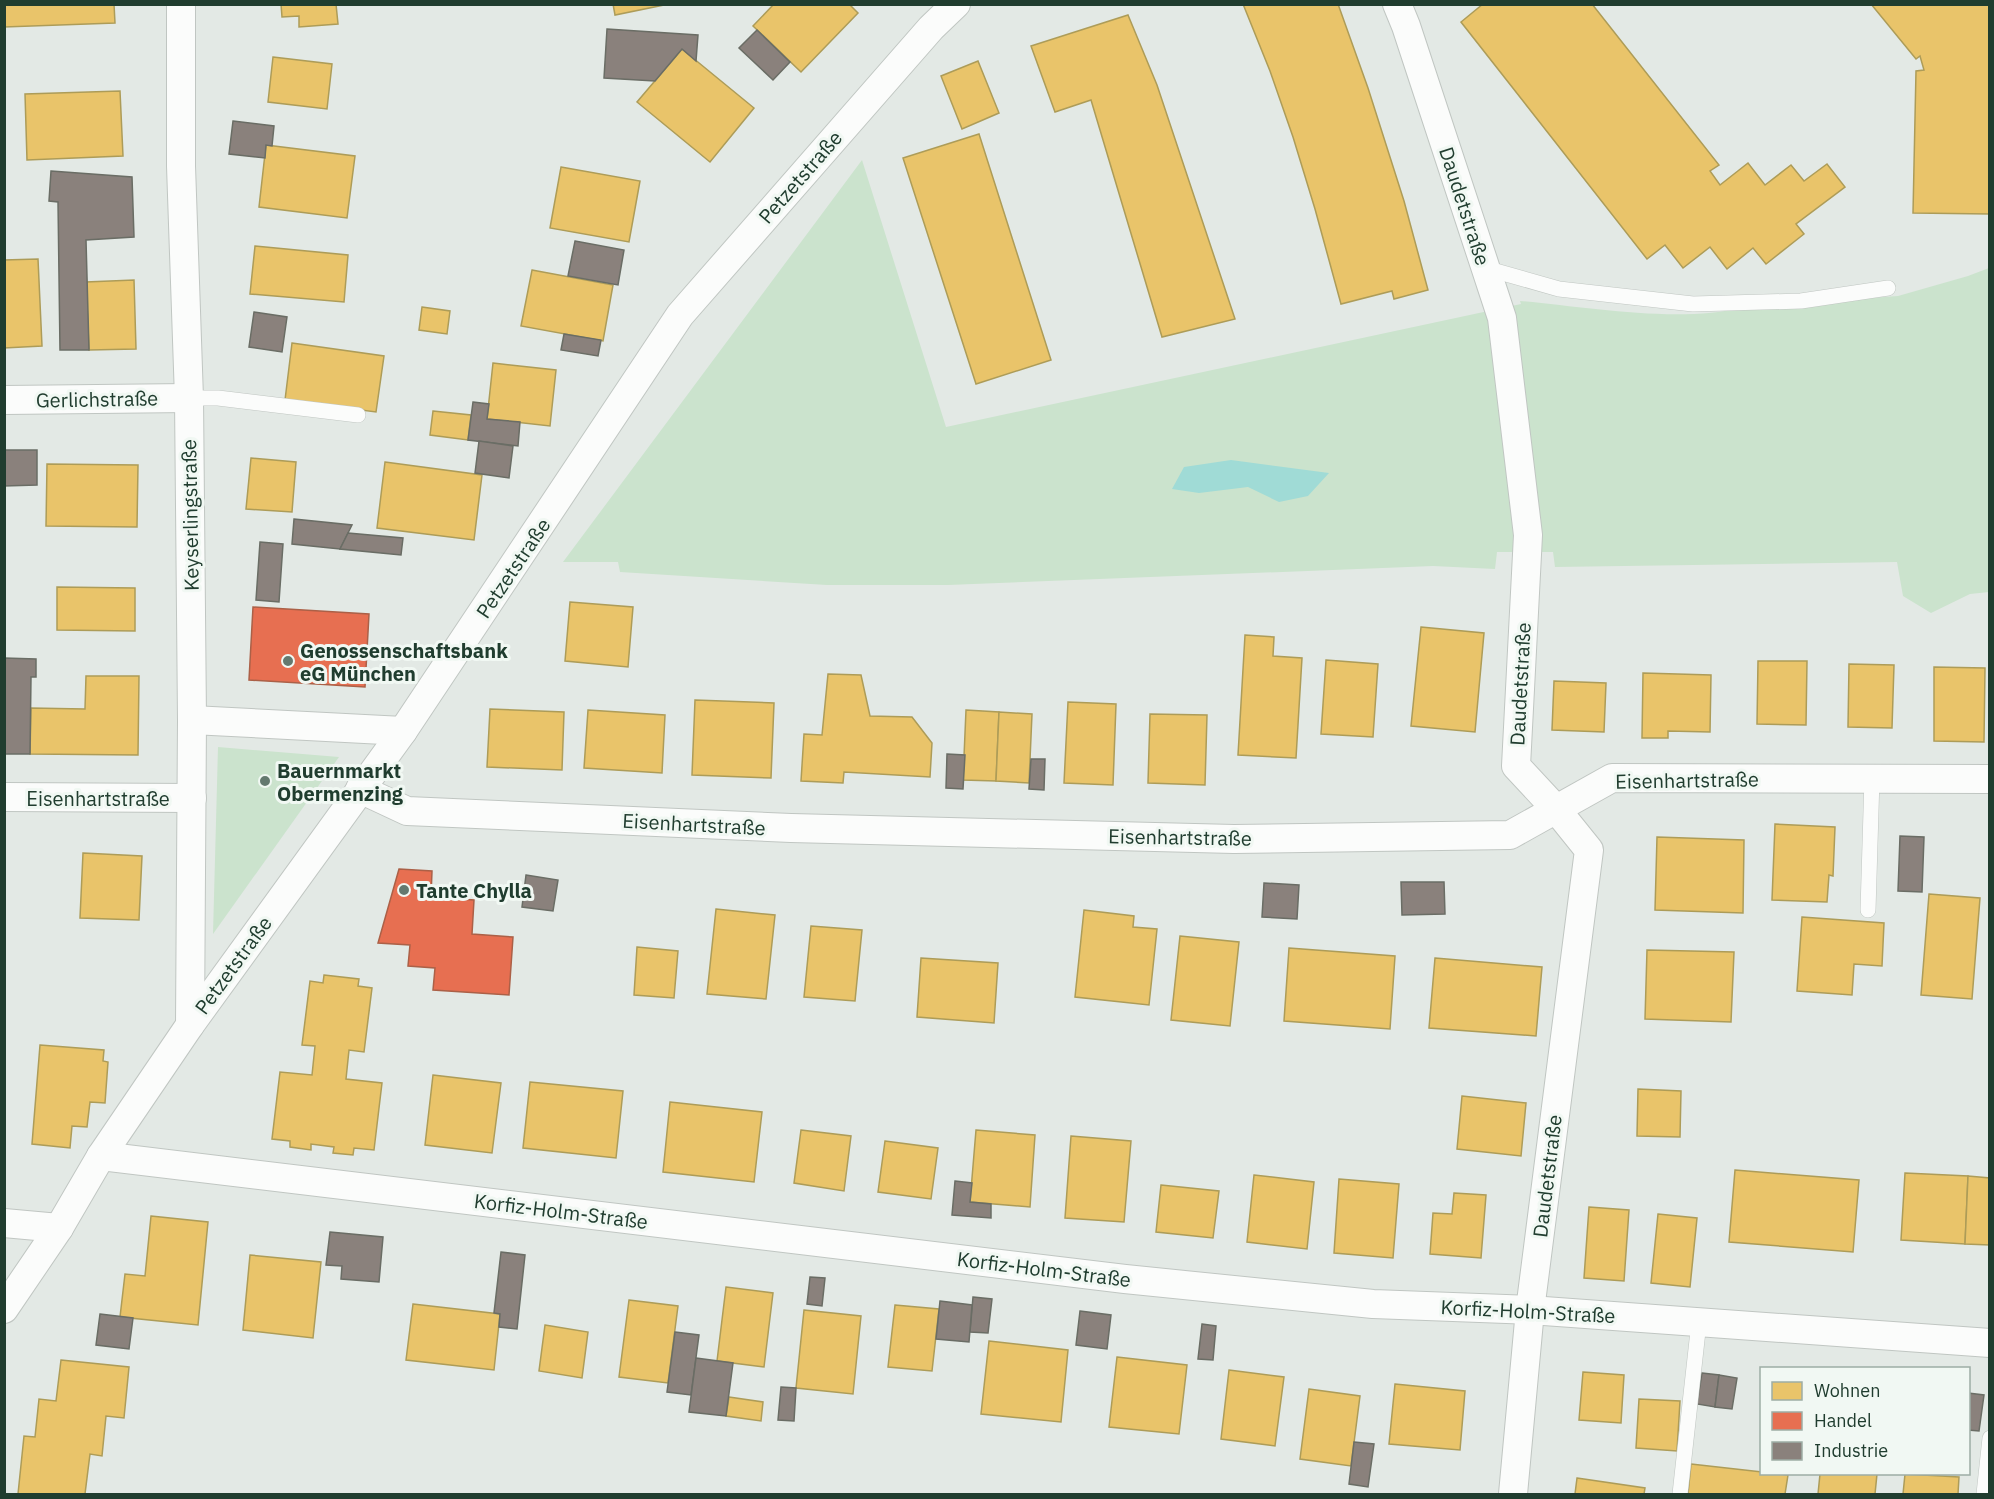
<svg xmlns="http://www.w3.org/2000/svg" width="1994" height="1499" viewBox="0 0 1994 1499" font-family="'IBM Plex Sans',sans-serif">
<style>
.green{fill:#cbe3cd}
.water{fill:#a0dbd6}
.homes{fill:#e9c46a;stroke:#ad9c58;stroke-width:1.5}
.shops{fill:#e76f51;stroke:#ab6047;stroke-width:1.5}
.industry{fill:#8a817c;stroke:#6a6d65;stroke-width:1.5}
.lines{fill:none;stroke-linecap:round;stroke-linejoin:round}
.lane-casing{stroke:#c0c6c2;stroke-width:16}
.street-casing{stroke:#c0c6c2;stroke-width:30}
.lane{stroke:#fbfcfb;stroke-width:15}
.street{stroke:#fbfcfb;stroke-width:28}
.poi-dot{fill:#64796f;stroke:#f1f8f3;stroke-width:2}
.labels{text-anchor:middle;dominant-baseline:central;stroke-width:6;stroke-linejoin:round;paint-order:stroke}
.street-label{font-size:20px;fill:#203d2f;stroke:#f1f8f3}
.poi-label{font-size:20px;font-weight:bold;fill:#203d2f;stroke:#f1f8f3;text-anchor:start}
</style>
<rect width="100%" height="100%" fill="#e3e9e5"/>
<g class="green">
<path d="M 862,160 L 946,427 L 1521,304 L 1520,301 C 1587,307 1680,324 1744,307 L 1898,296 L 1968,276 L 1989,268 L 1989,592 L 1970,594 L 1931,613 L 1903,596 L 1897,562 L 1555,567 L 1553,552 L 1497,552 L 1495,569 L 1433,566 L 948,585 L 827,585 L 620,572 L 618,562 L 563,562 Z"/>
<polygon points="218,747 339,757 213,934"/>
</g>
<polygon class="water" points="1231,460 1329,473 1308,496 1279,502 1248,487 1199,493 1172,489 1184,467"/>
<g class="homes">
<polygon points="4,4 114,4 115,23 4,27"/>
<polygon points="281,4 336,4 338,24 299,27 299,16 282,17"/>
<polygon points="613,4 669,4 615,15"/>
<polygon points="774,4 849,4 858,13 801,72 753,26"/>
<polygon points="1243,4 1338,4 1368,88 1404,201 1428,290 1394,299 1392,291 1341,304 1315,209 1293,137 1270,71"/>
<polygon points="1483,4 1592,4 1719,165 1710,171 1720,185 1748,163 1765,185 1791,165 1804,181 1827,164 1845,187 1796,224 1804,234 1766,264 1753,248 1727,269 1710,247 1683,268 1665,245 1647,259 1461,22"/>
<polygon points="1871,4 1990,4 1990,214 1913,213 1916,71 1924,70 1920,56 1916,59"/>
<polygon points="1128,15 1157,85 1235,319 1162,337 1091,100 1055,112 1031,46"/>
<polygon points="682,49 754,108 710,162 637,102"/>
<polygon points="273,57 332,64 327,109 268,102"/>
<polygon points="978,61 999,113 962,129 941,76"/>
<polygon points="120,91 123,156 27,160 25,94"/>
<polygon points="979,134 1051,360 976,384 903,158"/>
<polygon points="266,145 355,156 347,218 259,207"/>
<polygon points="561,167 640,181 629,242 550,228"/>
<polygon points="255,246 348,255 344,302 250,294"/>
<polygon points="38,259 42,346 4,348 4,260"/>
<polygon points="532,270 613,285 603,341 521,326"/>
<polygon points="134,280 136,349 89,350 86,282"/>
<polygon points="422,307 450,311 447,334 419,330"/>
<polygon points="292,343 384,356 376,412 285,400"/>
<polygon points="493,363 556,370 550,426 487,419"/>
<polygon points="433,411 471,415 468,440 430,435"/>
<polygon points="251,458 296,462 292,512 246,509"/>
<polygon points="385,462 482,475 474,540 377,528"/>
<polygon points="47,464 138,465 137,527 46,526"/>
<polygon points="57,587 135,588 135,631 57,630"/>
<polygon points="570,602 633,607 628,667 565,661"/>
<polygon points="1421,627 1484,633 1475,732 1411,726"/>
<polygon points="1245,635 1274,637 1273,656 1302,658 1296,758 1238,755"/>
<polygon points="1326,660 1378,664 1373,737 1321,734"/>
<polygon points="1758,661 1807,661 1806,725 1757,724"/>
<polygon points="1849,664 1894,665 1892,728 1848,727"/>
<polygon points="1934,667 1985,668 1984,742 1934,741"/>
<polygon points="1643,673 1711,675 1710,732 1668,731 1668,738 1642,738"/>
<polygon points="828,674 861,675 870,716 912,717 932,743 930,777 844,772 843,783 801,781 804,734 822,735"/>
<polygon points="86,676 139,676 138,755 30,754 31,708 85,709"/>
<polygon points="1554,681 1606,683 1604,732 1552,730"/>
<polygon points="695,700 774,703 771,778 692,775"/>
<polygon points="1068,702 1116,704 1113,785 1064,783"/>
<polygon points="490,709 564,712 562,770 487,767"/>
<polygon points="588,710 665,715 662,773 584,768"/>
<polygon points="966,710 999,712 996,781 963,780"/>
<polygon points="999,712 1032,714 1029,783 996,781"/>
<polygon points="1150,714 1207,715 1205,785 1148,783"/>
<polygon points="1775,824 1835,827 1833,876 1829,875 1827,902 1772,900"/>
<polygon points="1657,837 1744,840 1743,913 1655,910"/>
<polygon points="83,853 142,856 139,920 80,918"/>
<polygon points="1929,894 1980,898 1972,999 1921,995"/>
<polygon points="716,909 775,915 766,999 707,994"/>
<polygon points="1084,910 1134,916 1133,927 1157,929 1149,1005 1075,997"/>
<polygon points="1802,917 1884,923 1882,966 1854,964 1852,995 1797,991"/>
<polygon points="811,926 862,930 855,1001 804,997"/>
<polygon points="1180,936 1239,942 1230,1026 1171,1020"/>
<polygon points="637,947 678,951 674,998 634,995"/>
<polygon points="1289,948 1395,956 1390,1029 1284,1021"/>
<polygon points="1647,950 1734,952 1731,1022 1645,1019"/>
<polygon points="921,958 998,963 994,1023 917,1017"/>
<polygon points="1435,958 1542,967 1536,1036 1429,1028"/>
<polygon points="324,975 359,979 358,986 372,988 364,1052 349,1050 346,1079 382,1083 374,1150 354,1148 353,1155 333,1153 334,1147 311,1144 311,1150 290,1147 290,1141 272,1139 280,1072 312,1075 315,1046 302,1045 310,981 323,983"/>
<polygon points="40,1045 104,1050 103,1061 108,1062 105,1103 90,1102 87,1127 72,1126 70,1148 32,1144"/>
<polygon points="433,1075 501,1083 492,1153 425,1145"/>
<polygon points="530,1082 623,1091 616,1158 523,1148"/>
<polygon points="1638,1089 1681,1091 1680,1137 1637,1136"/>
<polygon points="1462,1096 1526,1103 1521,1156 1457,1149"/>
<polygon points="670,1102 762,1112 754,1182 663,1172"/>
<polygon points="801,1130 851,1136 844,1191 794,1183"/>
<polygon points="976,1130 1035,1135 1030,1207 970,1202"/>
<polygon points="1071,1136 1131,1141 1124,1222 1065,1218"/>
<polygon points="885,1141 938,1148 931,1199 878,1192"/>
<polygon points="1735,1170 1859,1180 1853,1252 1729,1242"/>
<polygon points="1905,1173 1968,1176 1965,1244 1901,1240"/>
<polygon points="1254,1175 1314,1182 1307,1249 1247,1242"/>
<polygon points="1968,1176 1990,1178 1990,1245 1965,1244"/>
<polygon points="1339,1179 1399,1184 1393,1258 1334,1253"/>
<polygon points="1161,1185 1219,1191 1213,1238 1156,1232"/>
<polygon points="1454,1193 1486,1195 1481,1258 1430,1254 1433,1213 1452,1214"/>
<polygon points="1589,1207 1629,1210 1624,1281 1584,1278"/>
<polygon points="1658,1214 1697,1218 1690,1287 1651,1283"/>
<polygon points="151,1216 208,1222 198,1325 120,1317 125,1274 145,1276"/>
<polygon points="250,1255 321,1262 313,1338 243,1330"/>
<polygon points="726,1287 773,1293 764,1367 717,1361"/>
<polygon points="629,1300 678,1306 668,1383 619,1377"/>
<polygon points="413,1304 500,1314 494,1370 406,1360"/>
<polygon points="895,1305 939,1309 932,1371 888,1367"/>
<polygon points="804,1310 861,1316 853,1394 796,1388"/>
<polygon points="545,1325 588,1332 582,1378 539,1371"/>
<polygon points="989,1341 1068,1350 1061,1422 981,1414"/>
<polygon points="1117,1357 1187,1365 1179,1434 1109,1427"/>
<polygon points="61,1360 129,1367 124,1418 106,1416 102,1456 90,1454 85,1494 18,1494 24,1436 35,1437 39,1399 56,1401"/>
<polygon points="1229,1370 1284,1377 1275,1446 1221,1439"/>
<polygon points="1583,1372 1624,1375 1621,1423 1579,1420"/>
<polygon points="1395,1384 1465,1391 1460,1450 1389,1444"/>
<polygon points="1309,1389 1360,1396 1351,1466 1300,1459"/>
<polygon points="729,1397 763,1402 761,1421 726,1416"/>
<polygon points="1639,1399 1680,1401 1677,1451 1636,1448"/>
<polygon points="1691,1464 1788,1475 1785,1494 1688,1494"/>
<polygon points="1820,1474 1877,1474 1875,1494 1818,1494"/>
<polygon points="1905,1474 1959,1477 1958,1494 1903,1494"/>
<polygon points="1577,1478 1645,1488 1644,1494 1575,1494"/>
</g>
<g class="shops">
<polygon points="253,607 369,614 365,687 249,680"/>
<polygon points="399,869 432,871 431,897 474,900 472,934 513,937 509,995 433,990 435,968 408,966 410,945 378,943"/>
</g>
<g class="industry">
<polygon points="607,29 698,35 696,61 682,49 655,81 604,78"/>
<polygon points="757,30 790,62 773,80 739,48"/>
<polygon points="233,121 274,126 272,146 266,145 265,158 229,154"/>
<polygon points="51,171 132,177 134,237 86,240 89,350 60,350 58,202 49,201"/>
<polygon points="575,241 624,250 618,285 568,276"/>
<polygon points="254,312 287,317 282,352 249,347"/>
<polygon points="564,334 601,340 598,356 561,350"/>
<polygon points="473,402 489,404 487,419 520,422 518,446 468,440"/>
<polygon points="479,441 513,446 509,478 475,473"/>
<polygon points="4,450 37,450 37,485 4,486"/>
<polygon points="294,519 352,525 340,549 292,544"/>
<polygon points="348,533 403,538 401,555 340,549"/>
<polygon points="260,542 283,544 279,602 256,600"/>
<polygon points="4,658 36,659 36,677 31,677 30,754 4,754"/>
<polygon points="947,754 965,755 963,789 946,788"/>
<polygon points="1031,759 1045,759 1044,790 1029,789"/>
<polygon points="1900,836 1924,837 1922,892 1898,891"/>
<polygon points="526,875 558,880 553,911 522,907"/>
<polygon points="1401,882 1444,882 1445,914 1402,915"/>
<polygon points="1264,883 1299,885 1297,919 1262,917"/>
<polygon points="955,1181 972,1183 970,1202 991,1204 991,1218 952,1215"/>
<polygon points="330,1232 383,1237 379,1282 341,1279 342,1266 326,1265"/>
<polygon points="501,1252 525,1255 517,1329 499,1327 500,1314 494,1313"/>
<polygon points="810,1277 825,1278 822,1306 807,1304"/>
<polygon points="973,1297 992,1299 988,1333 970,1332"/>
<polygon points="940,1301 972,1305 969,1342 936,1339"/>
<polygon points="1080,1311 1111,1315 1107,1349 1076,1345"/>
<polygon points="100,1314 133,1318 129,1349 96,1345"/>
<polygon points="1202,1324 1216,1326 1213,1360 1198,1359"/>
<polygon points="675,1332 699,1335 691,1395 667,1392"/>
<polygon points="696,1358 733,1363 726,1416 689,1412"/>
<polygon points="1702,1373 1719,1375 1715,1407 1697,1404"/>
<polygon points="1719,1375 1737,1378 1732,1409 1715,1407"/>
<polygon points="781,1387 796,1388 794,1421 778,1420"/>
<polygon points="1968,1393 1984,1395 1979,1431 1968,1430"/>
<polygon points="1354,1442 1374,1444 1368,1487 1349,1484"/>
</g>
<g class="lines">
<g class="lane-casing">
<g id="lane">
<polyline points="1485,268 1559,289 1693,304 1801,301 1888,288"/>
<polyline points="189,398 218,398 358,415"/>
<polyline points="1868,910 1872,778"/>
<polyline points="1680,1494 1699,1322"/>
<polyline points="1984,1494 1990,1438"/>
</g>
</g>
<g class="street-casing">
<g id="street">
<polyline points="181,4 181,166 189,398 192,720 190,1025"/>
<polyline points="1397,4 1406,26 1502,318 1528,535 1516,766 1556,809 1589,850 1530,1310 1513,1494"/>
<polyline points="4,400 189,398"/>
<polyline points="192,720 403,731"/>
<polyline points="360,789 407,811 791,828 1234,839 1510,835 1612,778 1990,779"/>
<polyline points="4,797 192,798"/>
<polyline points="101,1156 1125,1279 1373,1304 1530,1310 1990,1343"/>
<polyline points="4,1223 59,1228"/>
<polyline points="4,1309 59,1228 101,1156 190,1025 403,731 680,315 931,28 956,4"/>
</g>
</g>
<use href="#lane" class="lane"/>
<use href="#street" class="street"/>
</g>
<g class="poi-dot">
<circle cx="288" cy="661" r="6"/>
<circle cx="265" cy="781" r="6"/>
<circle cx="404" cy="890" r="6"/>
</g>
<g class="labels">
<g class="street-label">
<text transform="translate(800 177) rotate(-49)">Petzetstraße</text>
<text transform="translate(1465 206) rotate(72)">Daudetstraße</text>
<text transform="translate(97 399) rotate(-1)">Gerlichstraße</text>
<text transform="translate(190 515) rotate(-91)">Keyserlingstraße</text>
<text transform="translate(513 568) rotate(-56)">Petzetstraße</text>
<text transform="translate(1520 684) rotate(-87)">Daudetstraße</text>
<text transform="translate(1687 780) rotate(-1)">Eisenhartstraße</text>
<text x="98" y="798">Eisenhartstraße</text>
<text transform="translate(694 824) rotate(3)">Eisenhartstraße</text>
<text transform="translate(1180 837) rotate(1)">Eisenhartstraße</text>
<text transform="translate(233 965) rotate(-54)">Petzetstraße</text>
<text transform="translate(1547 1176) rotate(-83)">Daudetstraße</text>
<text transform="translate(561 1211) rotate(7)">Korfiz-Holm-Straße</text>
<text transform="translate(1044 1269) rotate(7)">Korfiz-Holm-Straße</text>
<text transform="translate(1528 1311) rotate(3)">Korfiz-Holm-Straße</text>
</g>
<g class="poi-label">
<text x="300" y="650">Genossenschaftsbank<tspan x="300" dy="23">eG München</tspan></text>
<text x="277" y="770">Bauernmarkt<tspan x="277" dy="23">Obermenzing</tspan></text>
<text x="416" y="890">Tante Chylla</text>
</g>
</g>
<rect width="1994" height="1499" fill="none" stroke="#203d2f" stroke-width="12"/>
<rect x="1760" y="1367" width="210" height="108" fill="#f1f8f3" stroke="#9dada5" stroke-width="1.5"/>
<rect x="1772" y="1382" width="30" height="18" fill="#e9c46a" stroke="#9dada5" stroke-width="1.5"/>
<text x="1814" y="1397" font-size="18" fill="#203d2f">Wohnen</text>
<rect x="1772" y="1412" width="30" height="18" fill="#e76f51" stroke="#9dada5" stroke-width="1.5"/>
<text x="1814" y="1427" font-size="18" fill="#203d2f">Handel</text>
<rect x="1772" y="1442" width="30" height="18" fill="#8a817c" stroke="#9dada5" stroke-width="1.5"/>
<text x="1814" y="1457" font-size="18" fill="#203d2f">Industrie</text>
</svg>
